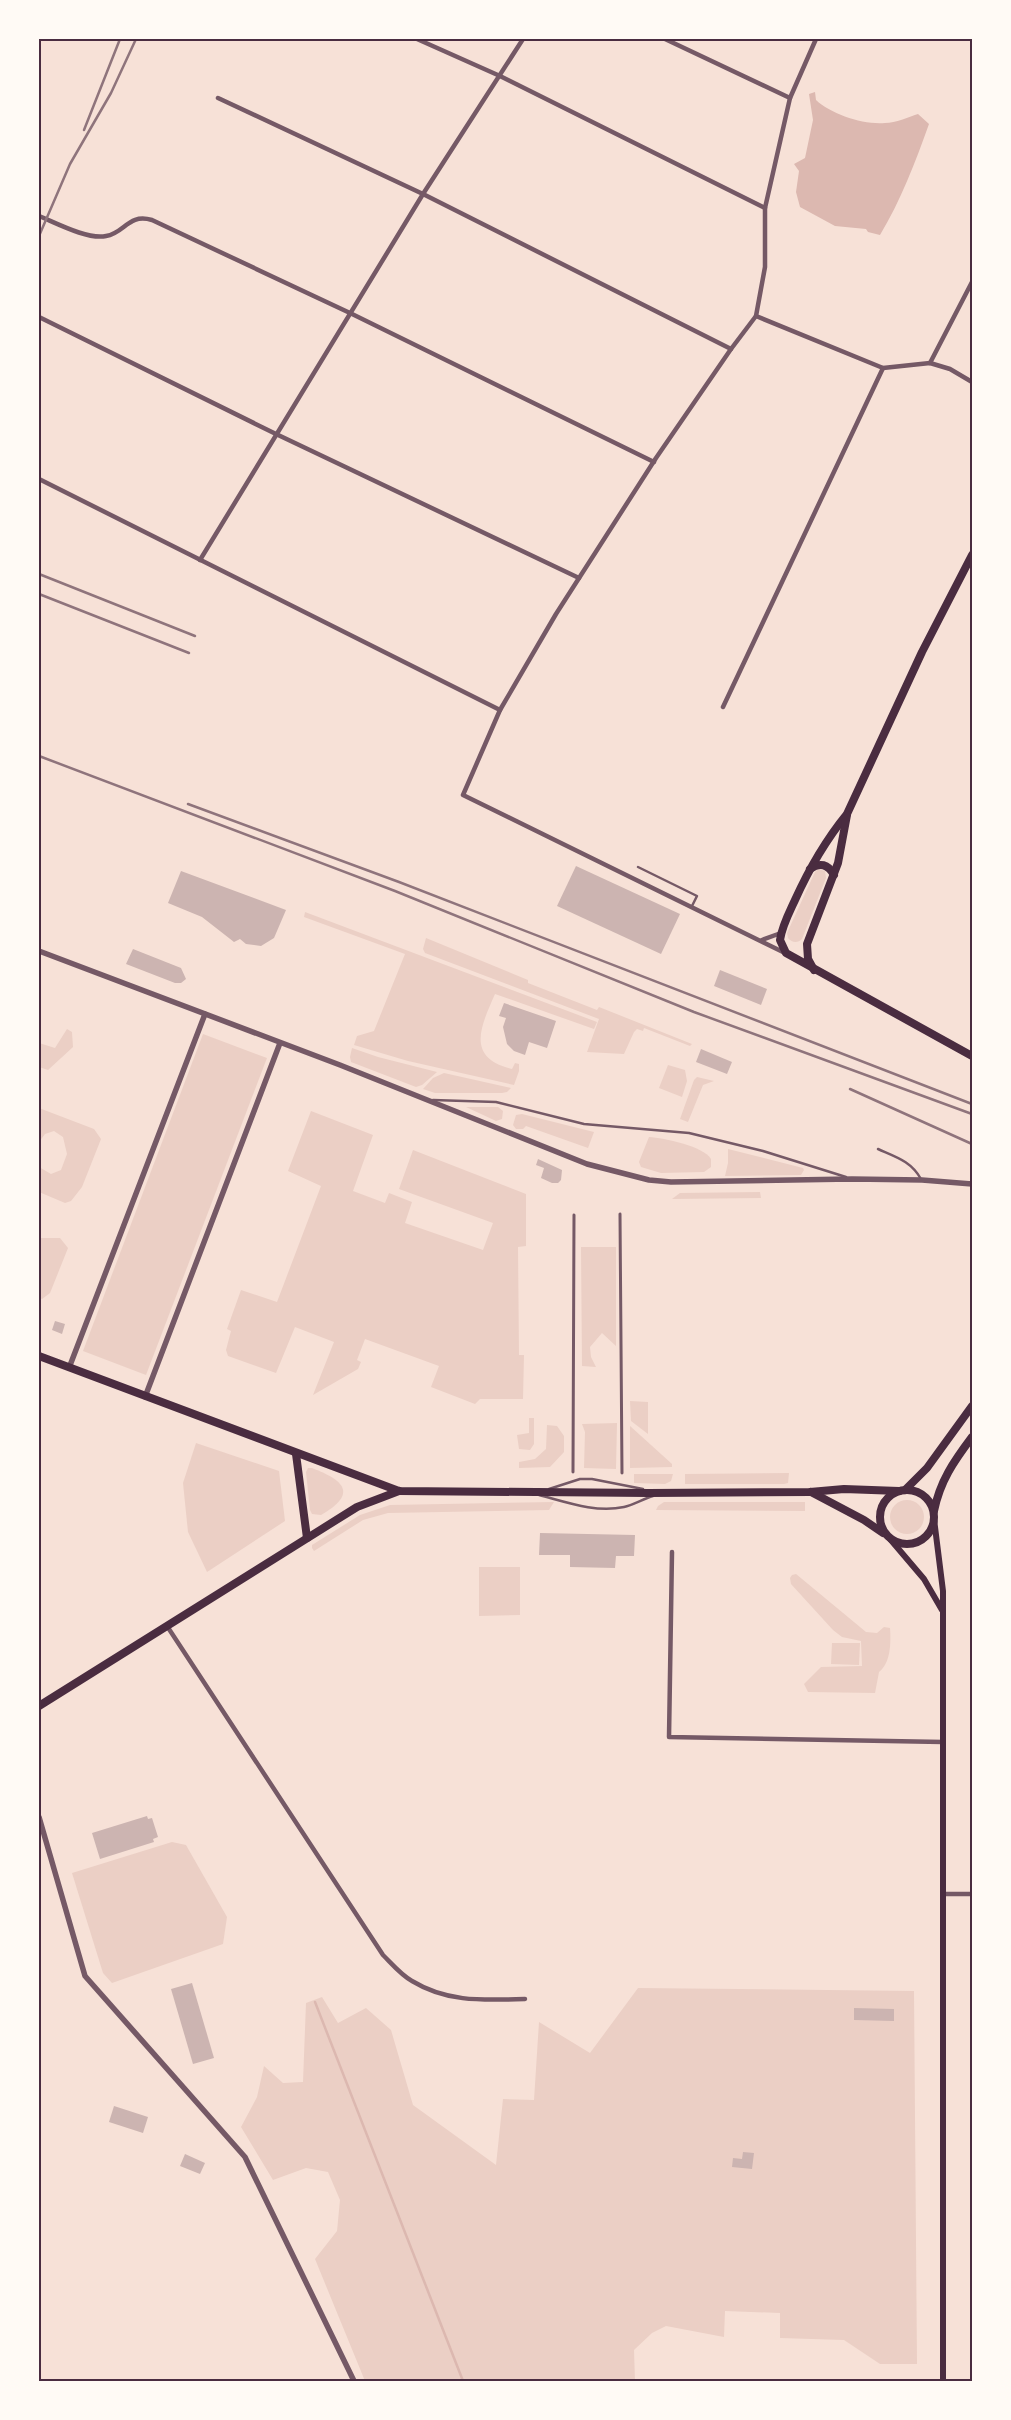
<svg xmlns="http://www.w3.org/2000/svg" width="1011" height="2420" viewBox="0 0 1011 2420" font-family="'Alegreya Sans',sans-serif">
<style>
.green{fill:#ebcfc5}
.water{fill:#dcb8b0}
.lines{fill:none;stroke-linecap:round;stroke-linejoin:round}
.stream{stroke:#dcb8b0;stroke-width:2.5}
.building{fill:#ccb4b1}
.service{stroke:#755966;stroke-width:2.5}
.pedestrian{stroke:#755966;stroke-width:3}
.minor{stroke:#755966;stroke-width:4.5}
.tertiary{stroke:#755966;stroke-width:5.5}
.secondary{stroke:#4a2c40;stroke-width:6}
.primary{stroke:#4a2c40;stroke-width:8}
.rail{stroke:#8f747c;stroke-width:2.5}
.neatline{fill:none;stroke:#4a2c40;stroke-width:2}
</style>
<rect width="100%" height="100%" fill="#f7e1d7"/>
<g class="green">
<path d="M 818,869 L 825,871 L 826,878 L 802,939 C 798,943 792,943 788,938 L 787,933 L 815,872 Z"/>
<path d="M 305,912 L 597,1022 L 594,1029 L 495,994 C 481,1026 465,1058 512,1069 L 515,1063 L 519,1064 L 519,1071 L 514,1085 L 408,1061 L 354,1045 L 357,1036 L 374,1031 L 405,954 L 304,917 Z"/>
<polygon points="426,938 528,980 528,983 597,1010 599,1007 692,1044 690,1046 644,1028 643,1031 637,1029 634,1032 624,1054 587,1052 599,1019 425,953 423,949"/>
<polygon points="67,1029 72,1032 73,1047 48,1070 39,1067 39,1043 55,1048"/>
<polygon points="203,1034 267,1058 146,1375 83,1351"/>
<polygon points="352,1048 378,1057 437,1072 422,1085 416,1087 351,1062 350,1057"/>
<polygon points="668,1065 685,1070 687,1081 682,1097 659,1088"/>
<polygon points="444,1073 511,1088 507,1092 502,1093 435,1093 423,1089 433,1078"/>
<polygon points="697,1077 714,1081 703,1085 688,1122 680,1119 694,1080"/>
<polygon points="466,1107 498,1107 503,1111 502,1119 496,1121"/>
<polygon points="39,1108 94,1129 101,1139 82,1187 71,1201 65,1203 39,1192 39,1167 51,1174 61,1170 67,1154 63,1137 54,1131 45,1134 39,1142"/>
<polygon points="311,1111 373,1135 353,1191 385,1203 389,1193 412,1202 405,1223 483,1250 493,1223 399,1189 413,1150 526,1194 526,1246 518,1247 519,1355 524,1355 523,1399 480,1399 475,1404 431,1387 439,1366 365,1339 357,1360 361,1362 358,1369 313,1395 334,1342 295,1327 276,1373 228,1356 226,1350 231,1331 227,1329 241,1290 277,1302 321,1186 288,1171"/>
<polygon points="522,1114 594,1132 588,1148 526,1126 523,1129 516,1129 513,1125 516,1115"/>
<path d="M 649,1137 C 664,1138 703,1146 711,1159 L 711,1167 L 704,1172 L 661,1173 L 641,1167 L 639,1162 Z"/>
<polygon points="728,1149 803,1168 804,1170 801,1175 725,1176 728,1163"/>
<polygon points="760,1192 761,1198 672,1199 680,1193"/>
<polygon points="39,1238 60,1238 68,1248 50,1293 42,1299 39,1298"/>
<polygon points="581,1247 616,1247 616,1346 602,1333 590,1347 591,1357 596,1367 582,1366"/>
<polygon points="630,1401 648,1402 648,1434 631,1421"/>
<polygon points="529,1418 534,1418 534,1444 530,1450 519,1449 517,1435 529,1433"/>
<polygon points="617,1423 616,1469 584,1468 585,1432 582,1424"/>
<polygon points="547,1425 557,1426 564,1436 564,1452 550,1467 519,1468 519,1462 535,1459 546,1449"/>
<polygon points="630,1426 672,1464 672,1467 630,1468"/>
<polygon points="196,1443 279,1471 285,1521 207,1572 188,1532 183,1483"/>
<path d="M 308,1468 L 312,1468 C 343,1480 359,1493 321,1515 L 312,1514 L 310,1510 L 306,1472 Z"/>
<polygon points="789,1473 788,1483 784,1484 685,1484 685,1474"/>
<polygon points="634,1474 673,1474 671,1481 665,1484 634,1483"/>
<circle cx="907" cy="1517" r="17"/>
<polygon points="554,1502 549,1510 388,1513 363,1520 314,1551 312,1548 312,1545 360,1515 390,1505"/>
<polygon points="664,1502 805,1502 805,1511 656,1510 658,1506"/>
<polygon points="479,1567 520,1567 520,1615 479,1616"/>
<path d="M 796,1574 L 866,1632 L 877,1633 L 884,1627 L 890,1628 C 891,1642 891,1663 879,1672 L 875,1693 L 808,1692 L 804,1684 L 821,1667 L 862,1666 L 861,1641 L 842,1637 L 833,1630 L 791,1584 L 790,1578 L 792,1575 Z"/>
<polygon points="832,1643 860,1643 859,1665 831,1664"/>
<polygon points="172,1842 186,1845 227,1917 223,1944 112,1983 103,1973 72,1873"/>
<polygon points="638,1988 914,1991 917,2364 880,2364 844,2340 780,2338 780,2313 725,2311 724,2337 666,2326 652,2333 634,2350 635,2381 365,2381 315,2259 337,2231 340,2200 328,2172 306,2168 273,2180 241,2127 257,2097 264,2066 283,2083 303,2082 306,2003 322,1997 338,2023 366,2008 391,2030 413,2105 496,2165 503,2099 534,2100 539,2022 590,2053"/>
</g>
<path class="water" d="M 815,92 L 816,100 C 831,114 863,125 885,123 C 896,123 908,117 918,114 L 929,124 C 915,163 901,200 880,235 L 868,232 L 866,229 L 835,226 L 800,207 L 796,192 L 799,171 L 794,164 L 805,158 L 813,120 L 809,94 Z"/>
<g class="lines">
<polyline class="stream" points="315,2002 463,2381"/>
</g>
<g class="building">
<polygon points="576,866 680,914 661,954 557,906"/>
<polygon points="181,871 286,910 274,938 261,946 246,944 240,939 234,942 202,917 168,903"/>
<polygon points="133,949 181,968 186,979 181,983 175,983 126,964"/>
<polygon points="720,970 767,989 761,1005 714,986"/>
<polygon points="504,1003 556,1021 547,1048 529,1042 525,1055 514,1051 507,1044 503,1027 506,1018 499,1016"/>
<polygon points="701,1049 732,1062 727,1074 696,1062"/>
<polygon points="538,1159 562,1170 561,1180 558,1183 552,1183 541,1178 544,1168 536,1165"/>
<polygon points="55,1321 65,1324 62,1334 52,1330"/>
<polygon points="540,1533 635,1535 634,1556 616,1556 615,1568 570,1567 570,1555 539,1555"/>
<polygon points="147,1816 148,1819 152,1818 158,1837 153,1839 154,1842 100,1859 92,1833"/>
<polygon points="192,1983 214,2058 193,2064 171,1989"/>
<polygon points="854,2008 894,2009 894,2021 854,2020"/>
<polygon points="114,2106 148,2117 143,2133 109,2122"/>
<polygon points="743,2152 754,2153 752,2169 732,2167 733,2158 742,2159"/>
<polygon points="185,2154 205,2163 200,2174 180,2166"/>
</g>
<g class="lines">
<g class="service">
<polyline points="638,867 697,896 692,906"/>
<polyline points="433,1100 496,1102 584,1124 689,1133 763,1151 846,1177"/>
<path d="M 878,1149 C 896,1157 911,1161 921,1179"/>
<polyline points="549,1489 580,1479 592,1479 643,1489"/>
<path d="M 539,1495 C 566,1502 595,1513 624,1507 C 633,1505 643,1499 653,1496"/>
</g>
<g class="pedestrian">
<polyline points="620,1214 622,1473"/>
<polyline points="573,1472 574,1215"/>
</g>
<g class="minor">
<polyline points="417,39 500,76 765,208"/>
<polyline points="665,39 790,98"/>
<polyline points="218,98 423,194 731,349"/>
<path d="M 39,216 C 56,223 88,240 106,236 C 125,233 128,213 152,220 L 350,313 L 654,462"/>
<polyline points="756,316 883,368 930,363 950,369 972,382"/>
<polyline points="39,317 276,434 579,578"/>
<polyline points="930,363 972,282"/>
<polyline points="39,479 500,710"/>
<polyline points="200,560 423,194 523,39"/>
<polyline points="723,707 883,368"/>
<polyline points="762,940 781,933"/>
<polyline points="785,953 463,795 500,710 556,614 656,458 731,349 756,316 765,267 765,208 790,98 816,39"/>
<polyline points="672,1552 669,1737 943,1742"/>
<path d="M 167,1626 L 383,1955 C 392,1964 401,1975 412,1981 C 448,2003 485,2000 525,1999"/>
<polyline points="944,1894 972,1894"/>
</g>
<g class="tertiary">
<polyline points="39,951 340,1065 587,1164 649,1180 671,1182 852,1179 922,1180 972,1184"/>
<polyline points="69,1368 205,1014"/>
<polyline points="145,1397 280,1043"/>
<polyline points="39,1817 85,1976 245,2157 354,2381"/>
</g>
<g class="secondary">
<polyline points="934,1519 943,1591 943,2381"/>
<polyline points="890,1539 924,1579 942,1610"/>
</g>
<g class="primary">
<path d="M 972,555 L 922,652 L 847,814 C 825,841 809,869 795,900 C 789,913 782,926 780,940 L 786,953 L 972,1056"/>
<path d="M 810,869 C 820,862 828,864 834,875"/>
<polyline points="814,970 808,959 807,944 838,863 847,815"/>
<polyline points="39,1356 399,1491 649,1493 810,1492 844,1489 899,1491"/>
<polyline points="296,1454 307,1538"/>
<circle cx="907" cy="1517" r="27"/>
<polyline points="905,1490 927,1468 972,1406"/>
<polyline points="811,1492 864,1520 883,1533"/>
<path d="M 934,1511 C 940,1481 954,1461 972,1437"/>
<polyline points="39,1706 357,1507 399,1491"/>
</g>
<g class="rail">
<polyline points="84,130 120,39"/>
<polyline points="39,236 70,164 111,93 136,39"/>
<polyline points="39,574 195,636"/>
<polyline points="39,594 189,653"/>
<polyline points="39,756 395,891 694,1012 972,1114"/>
<polyline points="188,804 399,882 972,1104"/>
<polyline points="850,1089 972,1144"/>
</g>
</g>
<rect width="1011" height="2420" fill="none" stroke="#fffaf5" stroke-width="80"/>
<rect x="40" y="40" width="931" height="2340" class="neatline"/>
</svg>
